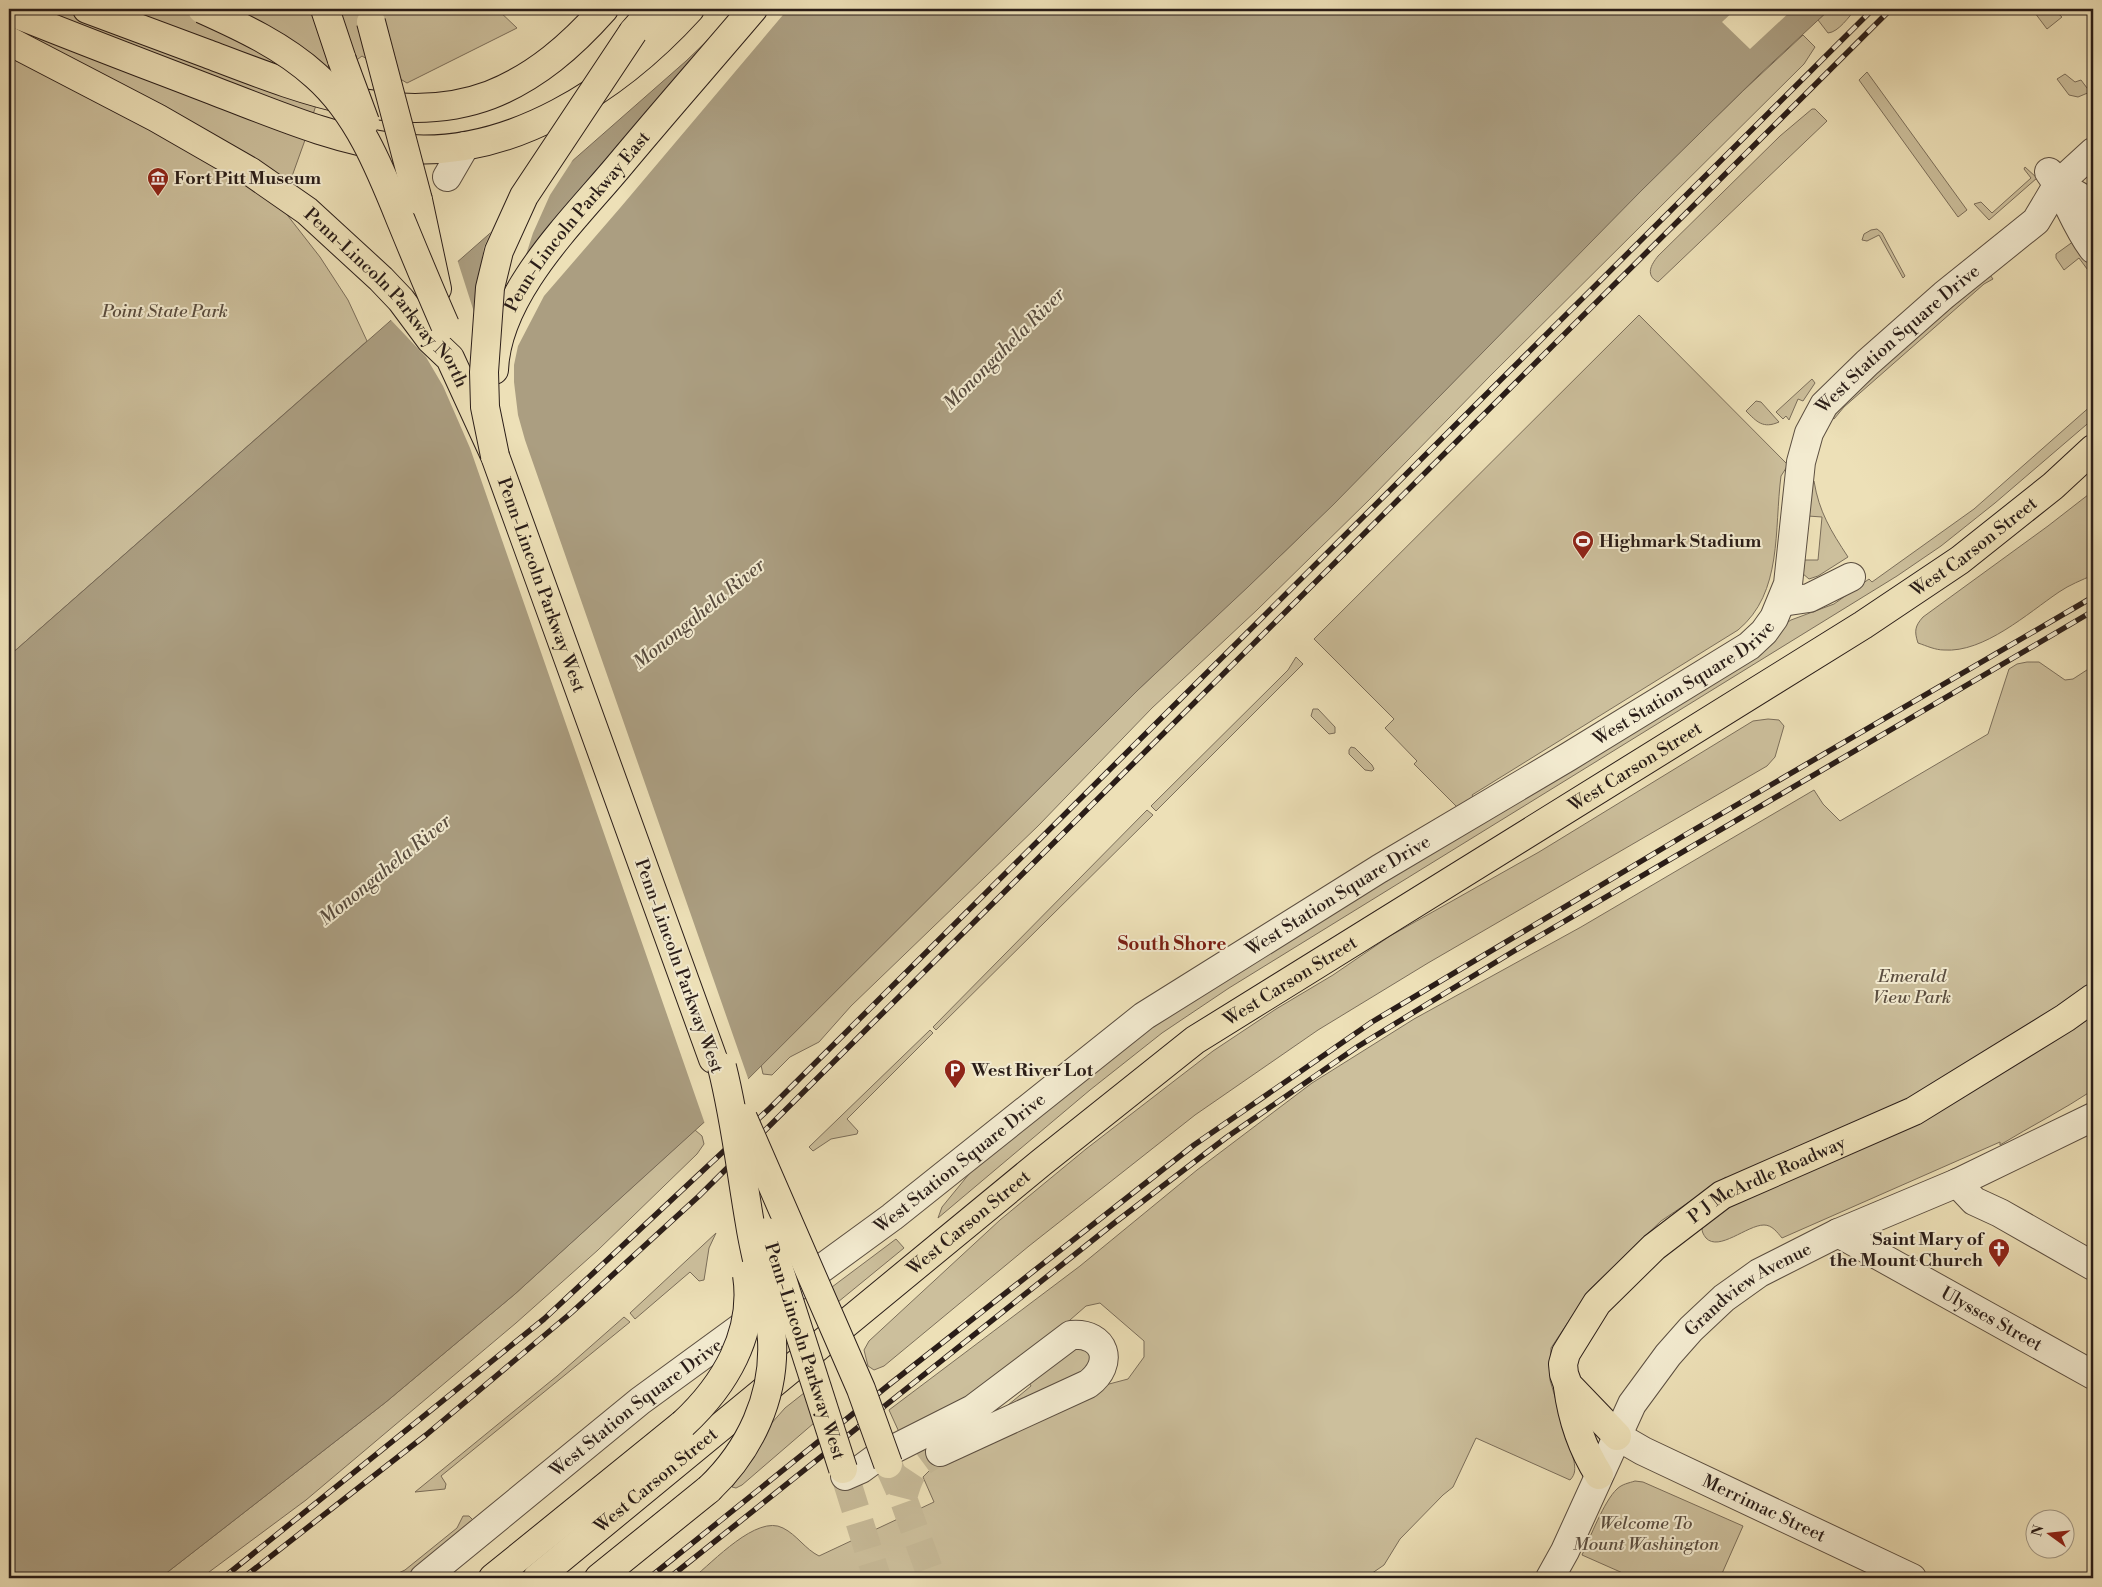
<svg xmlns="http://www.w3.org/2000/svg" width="2102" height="1587" viewBox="0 0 2102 1587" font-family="'Libre Bodoni',serif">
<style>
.green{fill:#ccbf9c;stroke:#7b6e5a}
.water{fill:#ab9e81;stroke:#776a57}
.pier{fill:#ede0b7}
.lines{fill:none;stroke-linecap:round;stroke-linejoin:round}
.minor-tunnel{stroke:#c6b997;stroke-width:28;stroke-dasharray:28 14;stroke-linecap:butt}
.highway-tunnel{stroke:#c6b997;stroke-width:28;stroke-dasharray:28 14;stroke-linecap:butt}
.minor-casing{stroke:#5b4e40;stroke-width:30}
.major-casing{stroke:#2a1d18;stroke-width:30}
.highway-casing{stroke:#2a1d18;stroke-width:30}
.minor{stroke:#f3ebd0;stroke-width:28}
.major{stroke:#ede0b7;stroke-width:28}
.highway{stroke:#ede0b7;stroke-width:28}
.rail-casing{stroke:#2a1d18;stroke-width:5.5}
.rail{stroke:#f3ebd0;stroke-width:4;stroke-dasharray:11;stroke-linecap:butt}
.highway-bridge-casing{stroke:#2a1d18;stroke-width:30;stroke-linecap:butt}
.highway-bridge{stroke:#ede0b7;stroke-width:28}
.labels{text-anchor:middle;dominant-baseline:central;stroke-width:4;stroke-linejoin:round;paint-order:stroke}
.poi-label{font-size:18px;font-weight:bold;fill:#2a1d18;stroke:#f3ebd0;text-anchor:start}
.street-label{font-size:18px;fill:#2a1d18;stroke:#f3ebd0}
.park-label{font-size:18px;font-style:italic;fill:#5b4e40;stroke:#f3ebd0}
.water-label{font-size:19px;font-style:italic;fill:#574a3d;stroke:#f3ebd0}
.neighbourhood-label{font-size:19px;font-weight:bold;fill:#7a1f14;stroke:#f3ebd0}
</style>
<rect width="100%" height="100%" fill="#ede0b7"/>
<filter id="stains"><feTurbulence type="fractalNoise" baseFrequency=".004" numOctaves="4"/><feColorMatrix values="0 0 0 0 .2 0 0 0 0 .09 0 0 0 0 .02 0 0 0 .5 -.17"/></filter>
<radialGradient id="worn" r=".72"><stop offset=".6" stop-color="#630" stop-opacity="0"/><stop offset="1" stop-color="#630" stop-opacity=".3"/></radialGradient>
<g class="green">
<polygon points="9,9 497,9 517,28 407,83 362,56 322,86 305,140 281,207 320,257 348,300 367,341 9,656"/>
<path d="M 1830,9 L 1856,9 C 1849,16 1839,32 1828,33 L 1818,20 Z"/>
<polygon points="2032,9 2053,9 2062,17 2047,29"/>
<path d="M 1803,35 L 1815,47 L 1804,64 L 1490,376 L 1370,499 L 1257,610 L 1152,708 L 1038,826 L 851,1006 L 819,1042 L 790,1057 L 772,1075 L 763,1074 L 761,1065 C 887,941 1011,816 1137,691 C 1202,628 1270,568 1334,503 C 1490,347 1640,184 1803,35 Z"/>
<polygon points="1867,72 1967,210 1958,217 1859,80"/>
<polygon points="2065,74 2075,82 2081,80 2090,92 2078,97 2069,95 2057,79"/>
<path d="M 1812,109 L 1815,109 L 1827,121 L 1658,282 C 1645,275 1651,265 1658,256 L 1780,136 Z"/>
<polygon points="2025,167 2037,178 1989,220 1974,204 1981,202 1992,213 2031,178 2024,169"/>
<polygon points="1877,229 1882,233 1905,276 1903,278 1879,235 1867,241 1862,240 1864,234 1871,230"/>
<polygon points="2074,241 2078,243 2093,264 2093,277 2079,258 2064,270 2056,258 2056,254"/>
<polygon points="1990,275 1993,279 1984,284 1844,407 1834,419 1831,417 1840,405 1892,358"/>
<path d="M 1639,315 L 1788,465 L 1781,476 C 1774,529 1783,593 1738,630 L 1472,795 L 1474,798 L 1458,808 L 1414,764 L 1417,761 L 1385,728 L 1394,719 L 1314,639 Z"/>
<polygon points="1812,379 1815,383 1803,401 1798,399 1789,420 1786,416 1783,419 1776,412"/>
<path d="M 1756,401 L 1761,402 L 1779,422 C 1763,429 1757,422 1746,411 Z"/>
<polygon points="2093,404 2093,419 1995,503 1941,546 1897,576 1229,988 1162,1033 1090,1090 938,1218 942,1207 983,1157 1158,1022 1791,620 1834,604 1869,579 1872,582 1974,509"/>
<path d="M 1810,480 L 1814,481 C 1819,512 1831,531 1848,557 L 1818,576 L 1809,579 L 1802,573 L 1804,560 L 1818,560 L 1822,517 L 1808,516 Z"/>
<path d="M 2093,491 L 2093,575 C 2082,580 2069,585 2059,592 C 2028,613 1984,653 1944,650 C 1935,650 1927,646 1918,643 C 1914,631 1915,626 1923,617 L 2048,526 Z"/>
<polygon points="1296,657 1303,664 1156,811 1151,806 1278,680 1288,670"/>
<path d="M 2027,662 L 2039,662 L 2065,680 L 2073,679 L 2093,666 L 2093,1090 C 2063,1110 2031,1126 2000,1145 L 2000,1142 L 1782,1238 C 1777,1232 1772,1225 1764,1225 C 1747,1225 1719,1252 1706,1238 C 1703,1234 1702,1232 1702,1228 L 1722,1211 L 1746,1199 L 1726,1177 L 1661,1221 L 1590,1289 L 1551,1348 L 1550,1380 L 1574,1461 C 1575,1468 1576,1474 1570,1480 L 1476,1438 L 1453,1487 L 1443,1495 L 1400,1539 L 1384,1565 L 1365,1578 L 693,1578 C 713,1562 757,1514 783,1528 C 797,1535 805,1549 819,1556 L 934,1502 L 923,1477 L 931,1469 L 1094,1388 L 1128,1379 L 1144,1357 L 1144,1341 L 1100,1303 L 1086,1306 L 1006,1376 L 967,1399 L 899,1432 L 889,1410 L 1080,1266 L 1197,1170 L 1312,1083 L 1414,1019 L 1581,927 L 1814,790 L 1823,804 L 1840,821 L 1988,734 L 2009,669 L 2017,664 Z"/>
<polygon points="1313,709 1318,709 1335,727 1335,733 1329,734 1311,716"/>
<polygon points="1768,719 1779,720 1784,726 1775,757 1767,766 1428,963 1318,1030 1195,1115 1029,1246 884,1366 874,1370 868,1366 864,1350 869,1341 1000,1220 1086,1149 1213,1051 1276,1009 1333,975 1390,936 1539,852 1753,721"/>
<polygon points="1351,747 1355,748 1372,765 1374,769 1372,771 1365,770 1349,754 1349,750"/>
<polygon points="1147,810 1153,815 936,1030 933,1027"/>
<polygon points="930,1030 933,1033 847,1119 858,1131 857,1134 831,1139 813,1151 809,1147"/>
<polygon points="695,1130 702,1136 704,1144 697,1154 598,1250 516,1323 306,1500 201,1578 160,1578 386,1402 515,1294"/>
<polygon points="716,1233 709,1248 704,1280 699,1281 690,1272 635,1319 630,1313"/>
<polygon points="896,1239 904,1248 838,1302 832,1287"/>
<polygon points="624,1317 630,1322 441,1476 446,1484 445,1489 415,1492 557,1376"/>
<polygon points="1072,1347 1083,1347 1092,1355 1090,1371 996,1415 1031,1386 1029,1382"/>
<polygon points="804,1393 814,1423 742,1485 736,1488 732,1487 757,1452 770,1425 785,1408"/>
<path d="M 1635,1481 L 1643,1482 L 1743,1526 L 1720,1578 L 1634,1578 L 1582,1555 C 1590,1538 1604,1501 1617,1489 C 1622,1484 1629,1483 1635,1481 Z"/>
<polygon points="463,1516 469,1516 474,1521 406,1576 403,1578 371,1578 390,1577 405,1570 457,1528"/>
</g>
<polygon class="water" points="740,9 1830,9 1759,75 1641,191 1333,505 1248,587 1140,688 711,1116 515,1294 386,1402 160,1578 9,1578 9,656 686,61"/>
<g class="pier">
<polygon points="740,9 788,9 620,208 544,296 518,346 514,365 514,382 518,415 525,440 749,1081 705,1124 470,448 443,386 426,357 389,318 457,259 474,312 484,247 493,227 576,155 550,195 533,233 524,261"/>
<polygon points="1736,9 1793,9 1750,49 1722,22"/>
</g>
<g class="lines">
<path class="minor-tunnel" d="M 903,1498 C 910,1471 915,1464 940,1452"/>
<g class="highway-tunnel">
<polyline points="888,1464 903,1498 932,1578"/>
<polyline points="847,1482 877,1578"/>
</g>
<g class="minor-casing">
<g id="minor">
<path d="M 2049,172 C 2067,196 2074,224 2093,249"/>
<polyline points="447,177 465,146"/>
<polyline points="2058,184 2082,198 2093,208"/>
<polyline points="1782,602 1809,598 1851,577"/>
<polyline points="1957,1183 1974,1201 2000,1213 2093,1266"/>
<path id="s1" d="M 1838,1233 L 2093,1375"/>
<path id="s2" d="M 1617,1436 L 1643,1451 L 1912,1578"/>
<path d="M 845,1476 L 861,1469 L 876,1458 L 973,1409 L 1071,1335 C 1106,1332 1115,1364 1088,1384 L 940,1452"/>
<path id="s3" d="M 424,1578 L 640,1401 L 892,1217 L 1144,1016 L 1379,869 L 1568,757 L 1749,646 L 1764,632 L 1774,618 L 1788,584 L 1801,462 L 1809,433 L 1824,405 L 1867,363 L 1944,295 L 2036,221 L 2058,184 L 2093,152"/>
<path id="s4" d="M 1550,1578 L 1565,1551 L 1632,1404 L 1668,1355 L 1691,1329 L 1724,1298 L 1759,1273 L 1838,1233 L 1957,1183 L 2093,1117"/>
</g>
</g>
<g class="major-casing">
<g id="major">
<path d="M 1568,1387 C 1572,1418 1582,1448 1599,1475"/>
<path id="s5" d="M 1617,1436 L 1568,1385 L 1564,1374 L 1563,1364 L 1566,1353 L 1597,1303 L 1654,1247 L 1722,1195 L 1914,1111 L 2065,1018 L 2093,998"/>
<path id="s6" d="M 537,1578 L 1042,1162 L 1195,1040 L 1863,625 L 1960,560 L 2053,486 L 2093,449"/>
</g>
</g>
<g class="highway-casing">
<g id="highway">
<path d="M 87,9 C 128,24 168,39 208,54 C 295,87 398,130 490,95 C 536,77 572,45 604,9"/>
<polyline points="325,9 342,60"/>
<path d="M 9,11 C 78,39 147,65 217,92 C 275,114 334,140 397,148 C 509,161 618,88 690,9"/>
<polyline points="633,32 653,9"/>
<path id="s7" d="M 9,41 L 157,118 L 251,172 L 307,211 L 381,279 L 401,300 L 430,339 L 450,358 L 495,456 L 713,1059"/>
<polyline points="418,200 437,289"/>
<path id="s8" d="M 494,370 C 497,294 571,223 618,167 C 662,114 708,62 753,9"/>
<polyline points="493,1578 683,1424"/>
<polyline points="599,1578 709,1489"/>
</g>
</g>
<use href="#minor" class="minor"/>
<use href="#major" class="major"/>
<use href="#highway" class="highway"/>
<g class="rail-casing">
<g id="rail">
<polyline points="223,1578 544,1319 770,1108 1873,9"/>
<polyline points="243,1578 426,1435 571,1313 699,1196 1891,9"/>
<polyline points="649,1578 890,1384 1194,1145 1372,1022 1685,835 2093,597"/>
<polyline points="669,1578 1113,1224 1227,1137 1357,1047 1514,951 2093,611"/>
</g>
</g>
<use href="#rail" class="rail"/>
<g class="highway-bridge-casing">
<g id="highway-bridge">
<path d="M 202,9 C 242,27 283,46 316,76 C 359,114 381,171 402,223 C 416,257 430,291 445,325"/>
<polyline points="371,22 418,200"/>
<polyline points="342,60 365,122"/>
<polyline points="495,456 485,407 484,372 490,288 499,251 524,196 633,32"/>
<polyline points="743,1118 861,1389 888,1464"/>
<path id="s9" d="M 767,1232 L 843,1469"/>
<path d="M 683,1424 C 724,1386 756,1334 747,1275"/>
<path d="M 709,1489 C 750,1450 775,1397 772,1340 C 769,1301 756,1263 750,1224 C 741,1172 735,1118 722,1067"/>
</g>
</g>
<use href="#highway-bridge" class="highway-bridge"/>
</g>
<defs>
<g id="museum-pin" transform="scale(1.125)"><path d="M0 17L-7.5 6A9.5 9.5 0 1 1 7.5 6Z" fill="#8f2418" stroke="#f3ebd0"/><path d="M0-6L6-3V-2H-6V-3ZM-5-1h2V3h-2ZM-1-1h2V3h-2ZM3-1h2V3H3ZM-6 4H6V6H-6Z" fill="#fff"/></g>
<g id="stadium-pin" transform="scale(1.125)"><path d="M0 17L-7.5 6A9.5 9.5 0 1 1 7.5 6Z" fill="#8f2418" stroke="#f3ebd0"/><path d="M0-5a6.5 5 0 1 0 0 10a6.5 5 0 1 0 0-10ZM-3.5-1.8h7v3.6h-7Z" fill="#fff"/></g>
<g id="parking-pin" transform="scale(1.125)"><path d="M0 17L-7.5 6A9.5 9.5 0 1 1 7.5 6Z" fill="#8f2418" stroke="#f3ebd0"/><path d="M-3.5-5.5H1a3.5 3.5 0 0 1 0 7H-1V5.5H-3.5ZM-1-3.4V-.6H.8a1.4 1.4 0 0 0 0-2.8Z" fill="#fff"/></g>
<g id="church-pin" transform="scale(1.125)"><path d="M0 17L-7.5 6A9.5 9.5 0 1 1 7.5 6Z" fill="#8f2418" stroke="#f3ebd0"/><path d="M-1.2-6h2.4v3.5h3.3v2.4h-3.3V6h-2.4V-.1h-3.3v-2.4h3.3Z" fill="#fff"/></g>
</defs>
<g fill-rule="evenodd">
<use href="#museum-pin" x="158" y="178"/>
<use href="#stadium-pin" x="1583" y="541"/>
<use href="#parking-pin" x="955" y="1070"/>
<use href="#church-pin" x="1999" y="1249"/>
</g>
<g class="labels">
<g class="poi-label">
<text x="174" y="178">Fort Pitt Museum</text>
<text x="1599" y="541">Highmark Stadium</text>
<text x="971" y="1070">West River Lot</text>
<text x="1983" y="1239" text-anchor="end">Saint Mary of<tspan x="1983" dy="21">the Mount Church</tspan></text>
</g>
<g class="street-label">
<text stroke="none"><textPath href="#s8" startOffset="174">Penn-Lincoln Parkway East</textPath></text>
<text stroke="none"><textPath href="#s7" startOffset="462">Penn-Lincoln Parkway North</textPath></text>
<text stroke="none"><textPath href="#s3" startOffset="1981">West Station Square Drive</textPath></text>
<text stroke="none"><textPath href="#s6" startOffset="1772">West Carson Street</textPath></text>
<text stroke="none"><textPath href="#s7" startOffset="794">Penn-Lincoln Parkway West</textPath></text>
<text stroke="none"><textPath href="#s3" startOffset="1548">West Station Square Drive</textPath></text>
<text stroke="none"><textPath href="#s6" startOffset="1368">West Carson Street</textPath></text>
<text stroke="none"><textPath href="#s3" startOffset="1142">West Station Square Drive</textPath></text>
<text transform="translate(679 966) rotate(70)">Penn-Lincoln Parkway West</text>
<text stroke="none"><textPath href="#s6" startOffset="962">West Carson Street</textPath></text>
<text stroke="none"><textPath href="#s3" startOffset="678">West Station Square Drive</textPath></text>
<text stroke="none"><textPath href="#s5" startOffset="375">P J McArdle Roadway</textPath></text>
<text stroke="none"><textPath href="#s6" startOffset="559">West Carson Street</textPath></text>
<text stroke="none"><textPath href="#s4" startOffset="358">Grandview Avenue</textPath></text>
<text stroke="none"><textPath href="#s1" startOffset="176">Ulysses Street</textPath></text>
<text stroke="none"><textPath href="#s9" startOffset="125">Penn-Lincoln Parkway West</textPath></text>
<text stroke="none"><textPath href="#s3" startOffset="272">West Station Square Drive</textPath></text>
<text stroke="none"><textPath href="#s6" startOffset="154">West Carson Street</textPath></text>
<text stroke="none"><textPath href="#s2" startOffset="164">Merrimac Street</textPath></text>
</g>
<g class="park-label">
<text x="165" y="311">Point State Park</text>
<text x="1912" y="976">Emerald<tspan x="1912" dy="21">View Park</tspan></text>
<text x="1646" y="1523">Welcome To<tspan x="1646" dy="21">Mount Washington</tspan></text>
</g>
<g class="water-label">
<text transform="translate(1004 349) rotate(-45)">Monongahela River</text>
<text transform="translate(699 614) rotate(-39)">Monongahela River</text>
<text transform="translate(385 870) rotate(-39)">Monongahela River</text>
</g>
<g class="neighbourhood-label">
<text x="1172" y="944">South Shore</text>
</g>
</g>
<rect width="2102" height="1587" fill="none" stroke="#ede0b7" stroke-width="30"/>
<rect x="10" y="10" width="2082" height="1567" fill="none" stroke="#2a1d18" stroke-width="2.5"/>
<rect x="15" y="15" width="2072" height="1557" fill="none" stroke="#2a1d18"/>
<g transform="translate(2050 1534) rotate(285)"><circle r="24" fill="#f3ebd0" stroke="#a39986"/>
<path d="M0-4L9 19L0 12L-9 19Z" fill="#8f2418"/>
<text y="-8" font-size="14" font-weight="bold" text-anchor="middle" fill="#2a1d18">N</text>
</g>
<rect width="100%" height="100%" filter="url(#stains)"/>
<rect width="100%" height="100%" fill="url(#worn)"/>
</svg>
